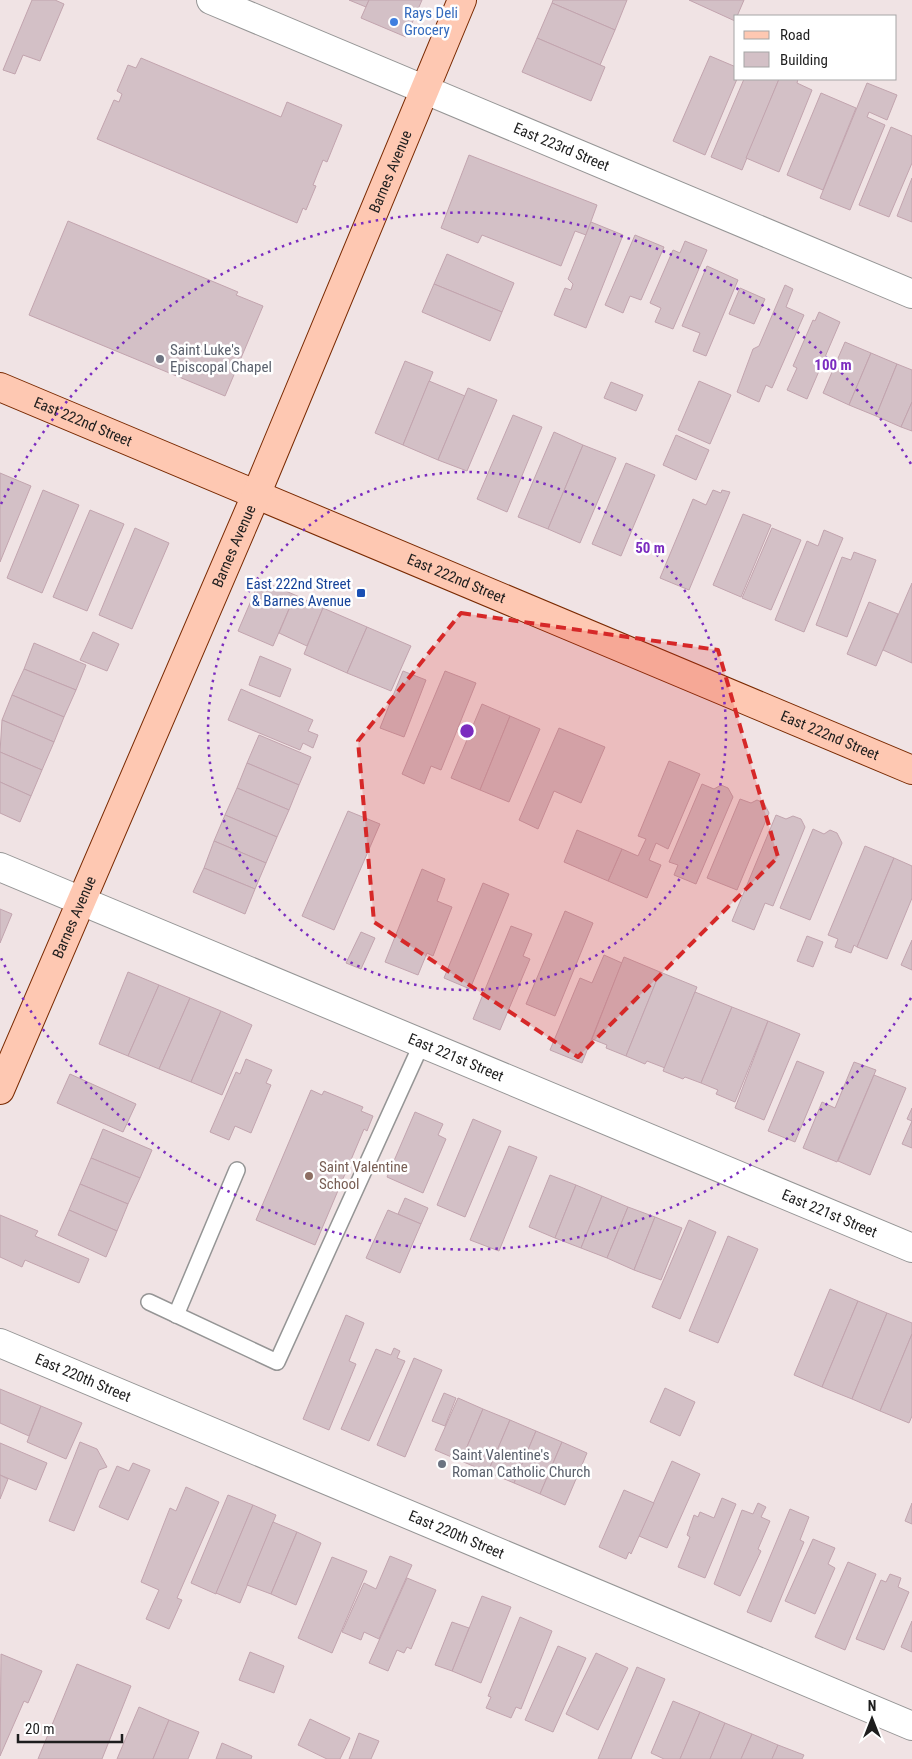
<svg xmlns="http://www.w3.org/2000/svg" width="912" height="1759" viewBox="0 0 912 1759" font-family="'Roboto Condensed',sans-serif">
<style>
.building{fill:#d3c0c6;stroke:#c2a4ae}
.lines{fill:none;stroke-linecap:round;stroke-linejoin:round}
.lane-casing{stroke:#959595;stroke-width:18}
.street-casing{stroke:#959595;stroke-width:30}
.secondary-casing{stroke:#792900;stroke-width:30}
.lane{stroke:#fff;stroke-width:15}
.street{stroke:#fff;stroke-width:28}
.secondary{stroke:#fec8b2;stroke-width:28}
.marked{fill:#d62828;fill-opacity:0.2;stroke:#d62828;stroke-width:4;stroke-dasharray:10 6;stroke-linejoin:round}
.ring{fill:none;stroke:#7b2cbf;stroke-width:2.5;stroke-dasharray:2.5 5}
.shop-dot{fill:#3f7fe0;stroke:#fff;stroke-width:2}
.worship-dot{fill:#6b7280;stroke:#fff;stroke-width:2}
.transit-dot{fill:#1a4fb4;stroke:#fff;stroke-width:2}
.education-dot{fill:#8d6e63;stroke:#fff;stroke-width:2}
.labels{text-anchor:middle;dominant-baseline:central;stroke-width:5;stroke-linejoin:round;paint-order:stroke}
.shop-label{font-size:15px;fill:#366cbe;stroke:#fff;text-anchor:start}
.street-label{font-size:15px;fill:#1e1e1e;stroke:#fff}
.worship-label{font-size:15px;fill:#5b616d;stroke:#fff;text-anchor:start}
.transit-label{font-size:15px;fill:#164399;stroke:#fff;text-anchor:end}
.education-label{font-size:15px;fill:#785e54;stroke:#fff;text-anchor:start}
.centre{fill:#7b2cbf;stroke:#fff;stroke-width:2.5}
.ring-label{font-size:15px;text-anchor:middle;font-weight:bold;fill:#7b2cbf;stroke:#fff;stroke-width:5;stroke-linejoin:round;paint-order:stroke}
</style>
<rect width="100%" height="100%" fill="#f0e3e4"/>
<g class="building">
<polygon points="32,0 55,0 64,4 40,61 23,55 15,74 3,70"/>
<polygon points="349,0 369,0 366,7"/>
<polygon points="369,0 422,0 406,37 361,18"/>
<polygon points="553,0 627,0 615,30 552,3"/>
<polygon points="689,0 744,0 735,21"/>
<polygon points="552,3 615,30 600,65 537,38"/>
<polygon points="537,38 605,67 591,101 522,72"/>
<polygon points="710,56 736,67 737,79 705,155 673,141"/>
<polygon points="141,58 281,117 287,102 342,125 327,162 323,160 313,185 316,186 306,210 303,208 297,223 97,139 114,100 119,102 122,94 117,91 128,65 136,68"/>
<polygon points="744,79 779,79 742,170 711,157"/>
<polygon points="779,79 798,79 797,83 812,90 779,172 746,158"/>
<polygon points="867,83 897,95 887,120 869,112 867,117 885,125 850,210 820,198"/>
<polygon points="821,93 856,108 823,190 787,175"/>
<polygon points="891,127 912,136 912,163 889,217 859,205"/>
<polygon points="469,155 597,205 586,235 575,231 561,266 482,235 478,243 441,228"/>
<polygon points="912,178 912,222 897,216"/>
<polygon points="68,221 238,292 236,295 263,306 225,396 29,315"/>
<polygon points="591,222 623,235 586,328 554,315 565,288 571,290 573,284 568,279"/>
<polygon points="635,235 664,247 641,300 630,296 623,313 605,305"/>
<polygon points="685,241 707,250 673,329 655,322 661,308 650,303 673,250 680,253"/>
<polygon points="447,254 514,283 502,312 434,284"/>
<polygon points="707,266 738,280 706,356 693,351 700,333 682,326"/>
<polygon points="434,284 502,312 490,341 422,312"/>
<polygon points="785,285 793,289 786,307 804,315 772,388 766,385 759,402 737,392 753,349 759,346"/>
<polygon points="740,288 765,299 754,324 729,314"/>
<polygon points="819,312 840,322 807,399 787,390 797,368 793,366 813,320 815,321"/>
<polygon points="845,342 871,353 849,405 823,393"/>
<polygon points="871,353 897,364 876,416 849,405"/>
<polygon points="405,361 433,372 403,445 375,433"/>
<polygon points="897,364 912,370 912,402 901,427 876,416"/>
<polygon points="429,381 465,396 438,460 403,445"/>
<polygon points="699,381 731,395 710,444 678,430"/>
<polygon points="611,382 643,395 636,411 604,398"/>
<polygon points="468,388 497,400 467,471 438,460"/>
<polygon points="912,402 912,431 901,427"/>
<polygon points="513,415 542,427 507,512 477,499"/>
<polygon points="554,432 583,445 548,529 518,517"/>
<polygon points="676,435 709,450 696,480 663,465"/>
<polygon points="583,445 616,458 580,543 548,529"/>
<polygon points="626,463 655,475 621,556 592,544"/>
<polygon points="0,473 31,486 0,562"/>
<polygon points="43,490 79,505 42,593 7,578"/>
<polygon points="713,490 721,493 722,490 730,492 689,590 660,578 693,499 706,505"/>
<polygon points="90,510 124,524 87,611 53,597"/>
<polygon points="743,514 771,525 741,597 713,585"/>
<polygon points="135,528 169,543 132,629 99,615"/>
<polygon points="772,528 801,540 771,610 742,598"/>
<polygon points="824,530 843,538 804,632 775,620 807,541 818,546"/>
<polygon points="854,552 876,560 847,637 816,625 842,557 851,560"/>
<polygon points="260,580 295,595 273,646 238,631"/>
<polygon points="912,583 912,663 883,650"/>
<polygon points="295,595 323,608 307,646 279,633"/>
<polygon points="869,602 898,614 876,666 847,654"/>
<polygon points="323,608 367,627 347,673 304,654"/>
<polygon points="367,627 411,646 391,691 347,673"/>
<polygon points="93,632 119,644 107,671 80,660"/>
<polygon points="34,643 86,665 76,690 24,669"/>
<polygon points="260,656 291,669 280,697 249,685"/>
<polygon points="24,669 76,690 64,717 12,695"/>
<polygon points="403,671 426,680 404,737 380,728"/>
<polygon points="445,671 476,683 441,770 431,766 424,784 402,774"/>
<polygon points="241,689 313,720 308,731 318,735 313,748 303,743 300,750 228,720"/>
<polygon points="12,695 64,717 54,742 2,720"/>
<polygon points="482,704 510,716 480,790 451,778"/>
<polygon points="510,716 540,729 509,802 480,790"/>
<polygon points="2,720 54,742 42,770 0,752"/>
<polygon points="559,728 605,747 581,803 554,791 538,829 519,820"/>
<polygon points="259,735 311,757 299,785 247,763"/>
<polygon points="0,752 42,770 31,796 0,782"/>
<polygon points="669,761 700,774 668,849 656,843 649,860 661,865 647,898 608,881 622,849 638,856 646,839 638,836"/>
<polygon points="247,763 299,785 289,810 237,788"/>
<polygon points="0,782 31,796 20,822 0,813"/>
<polygon points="702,784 714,789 721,785 728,788 733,797 696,884 674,875 678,865 669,862"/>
<polygon points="237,788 289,810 277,837 225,815"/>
<polygon points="740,799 751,803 757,800 764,803 769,813 737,890 707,878"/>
<polygon points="348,811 380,824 334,930 302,916"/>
<polygon points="225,815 277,837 266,863 214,841"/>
<polygon points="776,815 786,819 793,816 801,819 805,827 773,906 765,903 754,930 732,921"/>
<polygon points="813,829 824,834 830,830 837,833 842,843 810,920 780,908"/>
<polygon points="577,830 622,849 608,881 564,862"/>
<polygon points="214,841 266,863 255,889 204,868"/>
<polygon points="865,846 894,858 857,947 854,945 851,953 835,947 838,939 828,935"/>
<polygon points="894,858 912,866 912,898 887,959 857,947"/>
<polygon points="204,868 255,889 245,914 193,892"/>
<polygon points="422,869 445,879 437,901 452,907 433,956 427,953 418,975 385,962"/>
<polygon points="483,883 509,894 470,989 444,978"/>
<polygon points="0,909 12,914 0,943"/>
<polygon points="565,911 593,923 555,1016 526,1004"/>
<polygon points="511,926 532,934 523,956 530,959 500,1030 473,1019"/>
<polygon points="361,932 375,938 361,969 346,963"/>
<polygon points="807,936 823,942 813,967 797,961"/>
<polygon points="912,940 912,970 901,965"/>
<polygon points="604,955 622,963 582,1063 550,1050 580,978 592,983"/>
<polygon points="624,957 660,972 626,1056 606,1048 607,1045 592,1039"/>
<polygon points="128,972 159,985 128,1056 99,1044"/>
<polygon points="660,972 697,987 665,1068 647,1061 645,1064 626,1056"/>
<polygon points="159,985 190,998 159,1069 128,1056"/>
<polygon points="695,992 732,1007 701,1083 685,1077 683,1079 663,1071"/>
<polygon points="190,998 221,1011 191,1082 159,1069"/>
<polygon points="732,1007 768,1021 735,1102 716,1094 718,1090 701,1083"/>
<polygon points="221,1011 252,1025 222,1095 191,1082"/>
<polygon points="768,1021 800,1034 764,1120 735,1108"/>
<polygon points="246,1059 272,1070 266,1083 271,1085 251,1133 235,1126 229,1140 210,1132 236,1072 240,1074"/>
<polygon points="797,1061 824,1072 795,1142 768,1131"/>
<polygon points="854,1062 876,1070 837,1162 803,1148 822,1102 835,1108"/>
<polygon points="70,1074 136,1104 123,1132 57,1103"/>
<polygon points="874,1075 906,1088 870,1175 838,1161"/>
<polygon points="311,1090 322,1095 324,1091 363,1107 361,1111 373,1116 367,1131 364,1129 315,1245 256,1220"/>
<polygon points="912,1108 912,1148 902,1144 912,1121 907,1119"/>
<polygon points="415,1112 443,1124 438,1135 446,1139 423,1193 387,1177"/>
<polygon points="473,1119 501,1131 465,1217 437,1205"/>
<polygon points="103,1129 152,1150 140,1178 91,1158"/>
<polygon points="509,1146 537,1157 499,1251 470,1240"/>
<polygon points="91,1158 140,1178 128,1204 80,1184"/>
<polygon points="550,1175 576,1185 555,1238 529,1227"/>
<polygon points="80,1184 128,1204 117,1231 69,1210"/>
<polygon points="576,1185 602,1196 581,1248 555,1238"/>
<polygon points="602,1196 628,1207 607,1258 581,1248"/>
<polygon points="405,1198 428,1208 421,1224 398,1214"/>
<polygon points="628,1207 655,1217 634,1270 607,1258"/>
<polygon points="69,1210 117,1231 106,1257 58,1235"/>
<polygon points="388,1210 421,1224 400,1273 366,1258"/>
<polygon points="0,1215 38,1231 35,1236 89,1259 79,1283 25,1260 22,1267 0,1257"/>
<polygon points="655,1217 682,1228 661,1280 634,1270"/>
<polygon points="689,1220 716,1232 680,1319 652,1307"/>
<polygon points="728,1236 758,1249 718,1343 689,1331"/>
<polygon points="830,1289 858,1301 822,1387 794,1375"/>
<polygon points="858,1301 887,1313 852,1399 822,1387"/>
<polygon points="887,1313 912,1323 912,1334 880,1411 852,1399"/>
<polygon points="346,1315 364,1323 349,1361 356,1364 329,1430 303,1419"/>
<polygon points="912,1334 912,1416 909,1423 880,1411"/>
<polygon points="394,1348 400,1351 397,1358 405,1361 369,1441 341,1429 376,1349 391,1355"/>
<polygon points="414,1358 442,1370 405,1457 377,1445"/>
<polygon points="665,1388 695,1402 680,1436 650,1422"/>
<polygon points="0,1389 41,1406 29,1436 0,1423"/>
<polygon points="444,1393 456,1398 445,1426 432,1421"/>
<polygon points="458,1398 483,1409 461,1461 435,1450"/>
<polygon points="41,1406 82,1423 66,1459 27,1442"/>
<polygon points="483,1409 510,1420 488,1472 461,1461"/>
<polygon points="510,1420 536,1431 514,1483 488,1472"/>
<polygon points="536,1431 562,1442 540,1494 514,1483"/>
<polygon points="80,1442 97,1449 107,1467 99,1470 74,1531 49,1521"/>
<polygon points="562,1442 587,1453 565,1505 540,1494"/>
<polygon points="0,1443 47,1463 36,1490 0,1475"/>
<polygon points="672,1461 700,1474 667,1548 639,1536"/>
<polygon points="133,1463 150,1470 128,1520 99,1507 117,1466 129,1471"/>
<polygon points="0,1475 8,1479 0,1499"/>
<polygon points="186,1487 219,1502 177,1598 182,1600 169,1629 146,1619 159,1590 141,1582 170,1508 176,1511"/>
<polygon points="624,1490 654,1503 631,1554 629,1552 626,1559 599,1547"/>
<polygon points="228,1495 253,1505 216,1594 191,1583"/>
<polygon points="722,1498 736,1504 705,1578 678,1567 690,1537 687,1535 694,1515 698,1517 700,1512 714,1518"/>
<polygon points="758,1503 766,1507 761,1517 770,1521 758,1549 761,1551 740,1596 714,1584 742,1510 753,1514"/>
<polygon points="912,1503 912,1524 905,1521"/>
<polygon points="253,1505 276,1515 240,1603 216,1593"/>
<polygon points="790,1509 809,1517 800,1540 804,1542 771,1622 747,1612"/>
<polygon points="273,1522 297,1532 271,1594 247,1585"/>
<polygon points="297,1532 321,1543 296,1605 271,1594"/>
<polygon points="813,1539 835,1548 828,1564 835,1568 815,1614 785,1601"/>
<polygon points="390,1556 412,1565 379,1639 364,1632 361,1640 342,1632 364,1583 376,1589"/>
<polygon points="332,1557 367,1571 332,1653 298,1638"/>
<polygon points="848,1562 876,1574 845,1650 815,1637"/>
<polygon points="890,1574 901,1578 898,1587 909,1592 884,1650 856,1639 881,1580 886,1582"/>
<polygon points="407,1578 436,1590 411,1649 407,1647 404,1653 397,1650 388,1671 369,1663"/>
<polygon points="482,1596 511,1607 481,1683 452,1671"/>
<polygon points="520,1617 552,1631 521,1709 516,1707 511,1718 486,1708 491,1697 488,1696"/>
<polygon points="912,1621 912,1652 901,1647"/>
<polygon points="452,1622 469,1628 452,1671 435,1665"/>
<polygon points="558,1646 586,1658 553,1732 525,1720"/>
<polygon points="250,1652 284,1666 274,1693 239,1680"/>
<polygon points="596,1653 628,1668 598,1730 566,1714"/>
<polygon points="1,1654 42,1671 28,1703 24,1701 0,1756"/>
<polygon points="77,1664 131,1686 102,1759 38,1759"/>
<polygon points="637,1667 665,1679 631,1759 598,1759"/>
<polygon points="673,1701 700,1712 680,1759 664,1759 651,1753"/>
<polygon points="139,1707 169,1720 153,1759 117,1759"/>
<polygon points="700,1712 725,1723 710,1759 680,1759"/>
<polygon points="310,1719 350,1738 340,1759 327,1759 298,1745"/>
<polygon points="169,1720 199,1732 188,1759 153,1759"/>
<polygon points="725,1723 752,1734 741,1759 710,1759"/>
<polygon points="359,1733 379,1741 371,1759 349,1759"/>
<polygon points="752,1734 778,1745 772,1759 741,1759"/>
<polygon points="222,1743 252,1756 251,1759 216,1759"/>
<polygon points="778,1745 804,1755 802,1759 772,1759"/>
</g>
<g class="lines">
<g class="lane-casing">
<g id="lane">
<polyline points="149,1302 277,1362 422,1043"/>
<polyline points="176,1315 237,1170"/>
</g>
</g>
<g class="street-casing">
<g id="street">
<path id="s1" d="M 211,0 L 912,294"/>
<path id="s2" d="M 0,867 L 912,1248"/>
<path id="s3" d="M 0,1343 L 912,1726"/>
</g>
</g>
<g class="secondary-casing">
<g id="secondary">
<path id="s4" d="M 0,387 L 912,770"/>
<path id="s5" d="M 0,1090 L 256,495 L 462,0"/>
</g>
</g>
<use href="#lane" class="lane"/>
<use href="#street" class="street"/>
<use href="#secondary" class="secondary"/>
</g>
<path class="marked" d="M 461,613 L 718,650 L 778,857 L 578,1057 L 374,922 L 358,741 Z"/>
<g class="ring">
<circle cx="467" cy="731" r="259"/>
<path d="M911 998A518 518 0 0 1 1 958M1 504A518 518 0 0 1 911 464"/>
</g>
<circle class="shop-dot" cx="394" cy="22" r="5"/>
<g class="worship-dot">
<circle cx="160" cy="359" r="5"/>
<circle cx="442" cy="1464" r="5"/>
</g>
<rect class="transit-dot" x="356" y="588" width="10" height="10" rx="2.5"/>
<circle class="education-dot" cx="309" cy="1176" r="5"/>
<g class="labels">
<g class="shop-label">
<text x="404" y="13">Rays Deli<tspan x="404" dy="17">Grocery</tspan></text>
</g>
<g class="street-label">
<text stroke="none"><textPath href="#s1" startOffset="380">East 223rd Street</textPath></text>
<text stroke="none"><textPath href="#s5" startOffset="998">Barnes Avenue</textPath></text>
<text stroke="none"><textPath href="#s4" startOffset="90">East 222nd Street</textPath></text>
<text stroke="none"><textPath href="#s5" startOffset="592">Barnes Avenue</textPath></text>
<text stroke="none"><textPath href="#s4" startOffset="495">East 222nd Street</textPath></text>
<text stroke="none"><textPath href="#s4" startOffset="900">East 222nd Street</textPath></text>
<text stroke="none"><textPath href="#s5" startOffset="188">Barnes Avenue</textPath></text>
<text stroke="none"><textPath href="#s2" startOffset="494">East 221st Street</textPath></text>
<text stroke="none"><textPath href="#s2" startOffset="899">East 221st Street</textPath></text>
<text stroke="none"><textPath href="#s3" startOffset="90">East 220th Street</textPath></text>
<text stroke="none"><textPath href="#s3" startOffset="495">East 220th Street</textPath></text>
</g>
<g class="worship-label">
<text x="170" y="350">Saint Luke's<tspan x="170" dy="17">Episcopal Chapel</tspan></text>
<text x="452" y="1455">Saint Valentine's<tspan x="452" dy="17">Roman Catholic Church</tspan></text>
</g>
<g class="transit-label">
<text x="351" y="584">East 222nd Street<tspan x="351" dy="17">&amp; Barnes Avenue</tspan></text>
</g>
<g class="education-label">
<text x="319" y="1167">Saint Valentine<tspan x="319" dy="17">School</tspan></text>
</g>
</g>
<circle cx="467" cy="731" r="8" class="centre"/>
<g class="ring-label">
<text x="833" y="370">100 m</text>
<text x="650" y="553">50 m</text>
</g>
<rect x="734" y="15" width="162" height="65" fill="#ffffff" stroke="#a5a5a5"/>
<rect x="744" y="31" width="25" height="8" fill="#fec8b2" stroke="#a5a5a5"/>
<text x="780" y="40" font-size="15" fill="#1e1e1e">Road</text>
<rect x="744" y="52" width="25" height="15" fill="#d3c0c6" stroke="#a5a5a5"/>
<text x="780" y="65" font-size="15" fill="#1e1e1e">Building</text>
<g transform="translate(872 1719)" stroke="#ffffff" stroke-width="4" paint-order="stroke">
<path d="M0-4L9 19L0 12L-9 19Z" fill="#1e1e1e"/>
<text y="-8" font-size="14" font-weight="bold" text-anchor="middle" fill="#1e1e1e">N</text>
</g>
<path d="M18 1734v8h104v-8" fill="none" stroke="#1e1e1e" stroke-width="2.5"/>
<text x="25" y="1734" font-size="15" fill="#1e1e1e" stroke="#ffffff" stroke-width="4" paint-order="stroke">20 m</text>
</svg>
